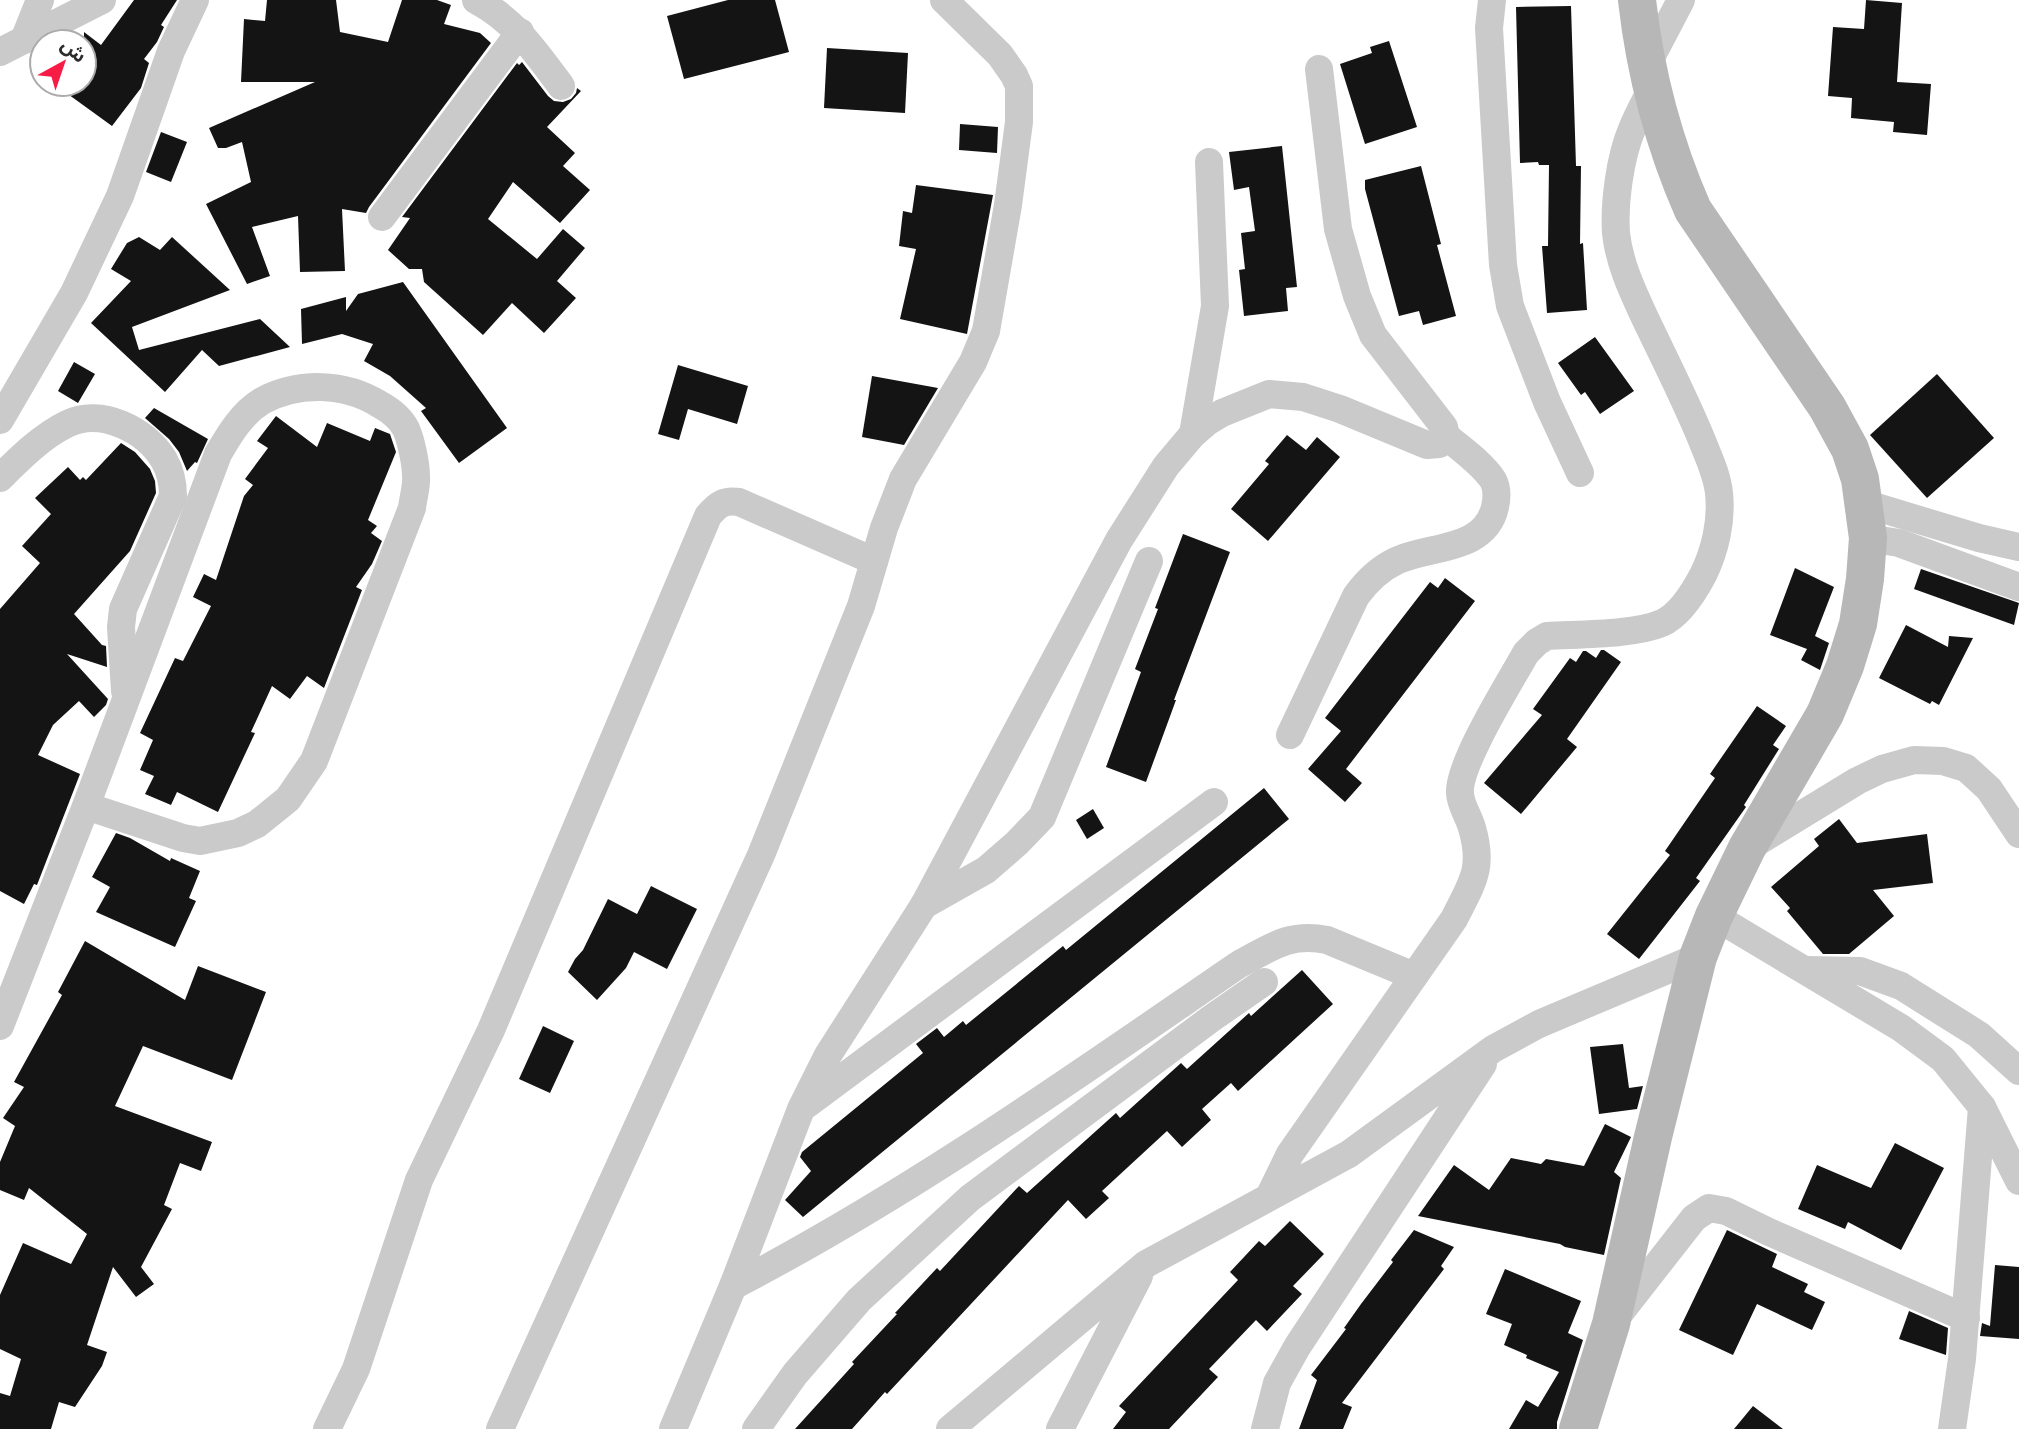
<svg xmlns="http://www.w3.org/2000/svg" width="2019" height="1429" viewBox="0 0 2019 1429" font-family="Karla,'Noto Sans Arabic',sans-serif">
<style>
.building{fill:#141414}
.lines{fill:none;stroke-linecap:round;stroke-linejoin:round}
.street{stroke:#cacaca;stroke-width:28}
.secondary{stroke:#b7b7b7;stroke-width:38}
</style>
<rect width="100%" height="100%" fill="#fff"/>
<g class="building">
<polygon points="134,0 177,0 161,25 164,27 157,42 144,59 149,63 141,88 112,126 54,84 84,84 84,32 101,45"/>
<polygon points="267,0 336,0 340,32 388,42 402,0 437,0 451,5 444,24 480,33 491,43 369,207 366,213 342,209 345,271 300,272 298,216 252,227 270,276 247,284 206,204 251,182 242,142 226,148 218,148 209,128 315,82 241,82 244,19 265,21"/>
<polygon points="728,0 775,0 789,52 684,79 667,16"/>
<polygon points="1866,0 1902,3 1897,82 1931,84 1927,135 1893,132 1894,122 1851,118 1852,98 1828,96 1833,27 1864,29"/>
<polygon points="1571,6 1576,166 1581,166 1580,244 1583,243 1587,310 1547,313 1542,246 1548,246 1549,165 1539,165 1538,162 1520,163 1516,7"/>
<polygon points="1389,41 1417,127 1365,144 1340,64 1372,53 1370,47"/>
<polygon points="827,48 908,53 905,113 824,108"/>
<polygon points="522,62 548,96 554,101 563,102 571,99 576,93 577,88 581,91 547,127 575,153 563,166 590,190 560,223 513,182 488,219 537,259 563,229 585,248 557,281 576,298 544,333 512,303 483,335 424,282 422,269 409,269 388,250 410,218 402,217 517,63 519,65"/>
<polygon points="960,124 998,127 997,153 959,150"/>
<polygon points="161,132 187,142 171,182 146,172"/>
<polygon points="1282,146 1297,287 1286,288 1288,311 1244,316 1239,270 1245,269 1241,233 1255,231 1249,187 1234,190 1229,152"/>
<polygon points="1421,166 1441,244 1437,245 1456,316 1423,325 1419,311 1399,316 1365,189 1365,180"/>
<polygon points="916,185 993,195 967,334 900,319 916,249 899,246 903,211 912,213"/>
<polygon points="139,237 160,250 172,237 230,290 132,327 139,350 260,319 290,347 219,366 202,350 165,392 91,323 131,281 111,269 127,243"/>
<polygon points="403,282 507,428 459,463 421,411 426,408 390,376 364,361 373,344 342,334 302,344 301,309 346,297 346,311 358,294"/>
<polygon points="1595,337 1634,391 1600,414 1585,392 1581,395 1558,363"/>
<polygon points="74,362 95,374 78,403 58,391"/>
<polygon points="678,365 748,386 737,424 688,409 679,440 658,434"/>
<polygon points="1937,374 1994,438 1927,498 1870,435"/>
<polygon points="872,376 938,388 904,445 862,437"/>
<polygon points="154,408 208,439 197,463 195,462 187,471 179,452 169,439 145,418"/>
<polygon points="276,416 317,447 327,423 370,441 375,428 390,434 396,452 368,520 377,526 371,533 382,541 372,564 356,587 362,590 324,688 307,676 290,699 272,686 251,732 255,733 218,812 177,792 171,805 145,794 154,776 140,770 153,740 140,733 175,658 183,661 211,606 193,597 204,574 216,580 244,496 253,485 245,479 268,448 257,441"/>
<polygon points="1287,435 1306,450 1317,437 1340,457 1268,541 1231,509 1269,464 1265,461"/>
<polygon points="121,443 135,452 150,469 155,481 156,493 130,551 74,614 102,645 106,646 107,667 67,654 108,699 106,705 94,717 79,701 53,725 38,755 80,774 37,885 34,884 24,904 0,891 0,609 40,563 22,546 51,514 35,498 68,467 80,480 83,477 86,480"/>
<polygon points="1183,534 1230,552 1174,700 1176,700 1146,782 1106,767 1141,672 1135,669 1158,609 1155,608"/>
<polygon points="1795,568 1834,587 1815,636 1829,643 1820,670 1801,660 1807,649 1770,635"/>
<polygon points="1921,569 2019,603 2014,625 1914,589"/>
<polygon points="1445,578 1475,601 1346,769 1362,783 1345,802 1308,769 1341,731 1325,718 1430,582 1438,588"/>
<polygon points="1906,625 1948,647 1949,636 1973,638 1939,705 1932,701 1930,704 1879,678"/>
<polygon points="1601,650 1604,650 1621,662 1567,739 1577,747 1521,814 1484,783 1542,715 1533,709 1570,658 1576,662 1583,651 1586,651 1596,658"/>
<polygon points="1757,706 1786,726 1773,745 1779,749 1744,805 1746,807 1696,878 1700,881 1639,959 1607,934 1670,855 1665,851 1715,778 1710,774"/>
<polygon points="1264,788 1289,819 803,1217 785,1200 811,1171 800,1157 802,1152 923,1053 916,1044 937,1028 944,1037 963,1021 966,1025 1063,946 1066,950"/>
<polygon points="1093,809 1104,828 1087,839 1076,820"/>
<polygon points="1839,819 1857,843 1927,834 1933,883 1873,890 1894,916 1849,954 1823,954 1787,911 1790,908 1771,887 1819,846 1814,839"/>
<polygon points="116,833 130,838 170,861 171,858 200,871 189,898 196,901 175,947 96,912 110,887 92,877"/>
<polygon points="651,886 697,909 667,969 634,952 626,968 597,1000 568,972 575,959 583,950 608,899 637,914"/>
<polygon points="85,941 185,1000 198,966 266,992 232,1080 143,1046 115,1106 212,1142 201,1171 180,1163 164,1205 172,1209 141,1267 154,1284 136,1297 113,1267 87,1345 107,1352 102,1366 75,1407 59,1402 51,1429 0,1429 0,1393 10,1396 21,1359 0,1349 0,1295 23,1243 71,1264 87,1234 29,1188 24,1200 0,1190 0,1162 15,1126 3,1118 24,1087 14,1082 62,995 58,992"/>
<polygon points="1302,970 1333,1004 1238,1091 1231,1083 1202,1109 1211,1120 1182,1147 1167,1131 1102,1191 1109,1198 1086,1219 1068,1200 887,1394 885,1392 852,1429 795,1429 854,1364 852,1362 897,1314 895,1313 937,1268 940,1271 1019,1186 1027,1193 1116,1113 1120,1118 1181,1063 1187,1069 1249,1013 1251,1016"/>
<polygon points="543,1026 574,1041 550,1093 519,1079"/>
<polygon points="1623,1044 1629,1088 1643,1086 1637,1109 1599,1114 1590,1047"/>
<polygon points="1605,1124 1631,1137 1614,1172 1621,1178 1604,1255 1565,1247 1560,1244 1418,1216 1454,1165 1489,1190 1511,1158 1541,1164 1546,1159 1584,1166"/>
<polygon points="1895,1143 1944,1168 1901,1250 1848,1222 1845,1229 1798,1209 1817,1165 1871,1188"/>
<polygon points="1290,1221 1324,1254 1293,1286 1302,1294 1267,1331 1256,1320 1209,1369 1218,1377 1169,1429 1113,1429 1126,1412 1119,1406 1238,1280 1230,1272 1259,1241 1265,1246"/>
<polygon points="1414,1230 1454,1247 1441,1266 1444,1269 1342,1403 1352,1407 1343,1429 1299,1429 1317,1380 1311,1375 1346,1329 1344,1328 1361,1304 1393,1262 1391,1260"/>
<polygon points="1727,1230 1777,1254 1772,1267 1808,1284 1804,1292 1825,1302 1812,1330 1757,1304 1733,1355 1679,1330"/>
<polygon points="1995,1265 2019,1267 2019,1339 1980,1336 1982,1323 1990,1326"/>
<polygon points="1505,1269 1581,1301 1568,1333 1583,1340 1557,1422 1557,1429 1509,1429 1526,1400 1538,1407 1559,1372 1526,1358 1527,1355 1504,1345 1512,1324 1486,1314"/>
<polygon points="1909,1311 1948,1328 1946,1355 1899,1339"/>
<polygon points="1753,1406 1783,1429 1734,1429"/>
</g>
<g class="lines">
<g class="street">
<path d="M 476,0 C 514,20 536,52 561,86"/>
<polyline points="1492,0 1489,28 1503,265 1510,306 1547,402 1580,473"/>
<polyline points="24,40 40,0"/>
<polyline points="0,52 102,0"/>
<polyline points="1648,63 1681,0"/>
<polyline points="382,217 520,32"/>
<polyline points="0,420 74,293 120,196 171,51 195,0"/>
<polyline points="1193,434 1215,306 1209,162"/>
<path d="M 0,478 C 19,459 42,436 67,424 C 101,407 146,430 164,460 C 171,472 173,483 173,496 L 123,609 L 121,627 L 125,691"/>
<polyline points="1863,503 1979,538 2019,547"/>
<polyline points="1868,538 1899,543 2019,587"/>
<path d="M 1290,735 L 1356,596 C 1367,581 1379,569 1396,561 C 1429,545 1485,552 1495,507 C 1497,498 1498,489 1493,480 C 1482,463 1461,449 1446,436"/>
<polyline points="1749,847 1857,781 1882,769 1914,760 1943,761 1966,768 1989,789 2019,834"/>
<polyline points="924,905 986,870 1017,843 1042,817 1149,561"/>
<polyline points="1714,916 1901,1028 1943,1059 1982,1107 2019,1181"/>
<polyline points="1806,970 1860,971 1901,986 1979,1035 2019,1071"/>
<path d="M 0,1026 L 86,806 L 218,454 C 229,435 242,413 262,401 C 299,381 345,383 379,404 C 390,410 400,417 406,429 C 411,440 416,464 416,476 C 417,486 413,498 412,508 L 314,761 L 288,799 L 257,824 L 238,833 L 200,841 L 183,838 L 86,806"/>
<polyline points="806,1105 1214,802"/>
<path d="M 1270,1195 L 1290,1154 L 1454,919 C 1472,883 1484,869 1472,828 C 1469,817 1460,804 1460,793 C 1458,764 1510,682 1526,653 L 1537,642 L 1547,636 C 1578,634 1634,635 1662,623 C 1680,615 1694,592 1703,575 C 1715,551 1722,521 1719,493 C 1717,474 1708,456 1701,438 C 1684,397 1664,358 1645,318 C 1633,292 1619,263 1616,233 C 1614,203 1620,157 1632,129 C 1638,114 1646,100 1653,86"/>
<path d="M 733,1286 C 910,1194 1073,1078 1238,965 C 1270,948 1289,932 1327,940 L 1414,976"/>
<polyline points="1615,1319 1694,1218 1709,1208 1726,1211 1769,1232 1966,1318"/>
<path d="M 327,1429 L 356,1369 L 419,1180 L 491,1030 L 708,516 C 718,504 724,500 739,502 L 874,561"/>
<polyline points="500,1429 761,855 861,606 884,528 903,479 973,362 986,331 1008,205 1019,122 1019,86 1014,75 1000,55 944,0"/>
<polyline points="673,1429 733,1286 801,1109 828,1055 924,905 1119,540 1166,466 1193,434 1207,422 1222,413 1269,394 1303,397 1340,409 1427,445 1439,444 1446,436 1444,427 1373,335 1357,296 1338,229 1319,69"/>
<polyline points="756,1429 795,1374 859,1300 970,1198 1212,1018 1264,982"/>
<polyline points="950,1429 1146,1264 1349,1154 1493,1049 1539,1024 1698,957"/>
<polyline points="1060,1429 1139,1276"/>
<polyline points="1265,1429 1277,1383 1297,1347 1483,1064"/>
<polyline points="1952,1429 1962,1359 1982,1107"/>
</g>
<path class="secondary" d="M 1578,1429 L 1611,1324 L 1653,1137 L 1698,957 L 1714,916 L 1747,848 L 1825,714 L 1845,666 L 1858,624 L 1865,579 L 1868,538 L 1860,479 L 1850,449 L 1827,407 L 1693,210 C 1664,144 1645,71 1637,0"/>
</g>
<g transform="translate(63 63) rotate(40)"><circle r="33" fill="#ffffff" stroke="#ababab" stroke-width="2"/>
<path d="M0-5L12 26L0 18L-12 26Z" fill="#f71c46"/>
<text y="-10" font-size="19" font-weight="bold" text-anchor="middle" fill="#2d2d2d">ش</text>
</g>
</svg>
